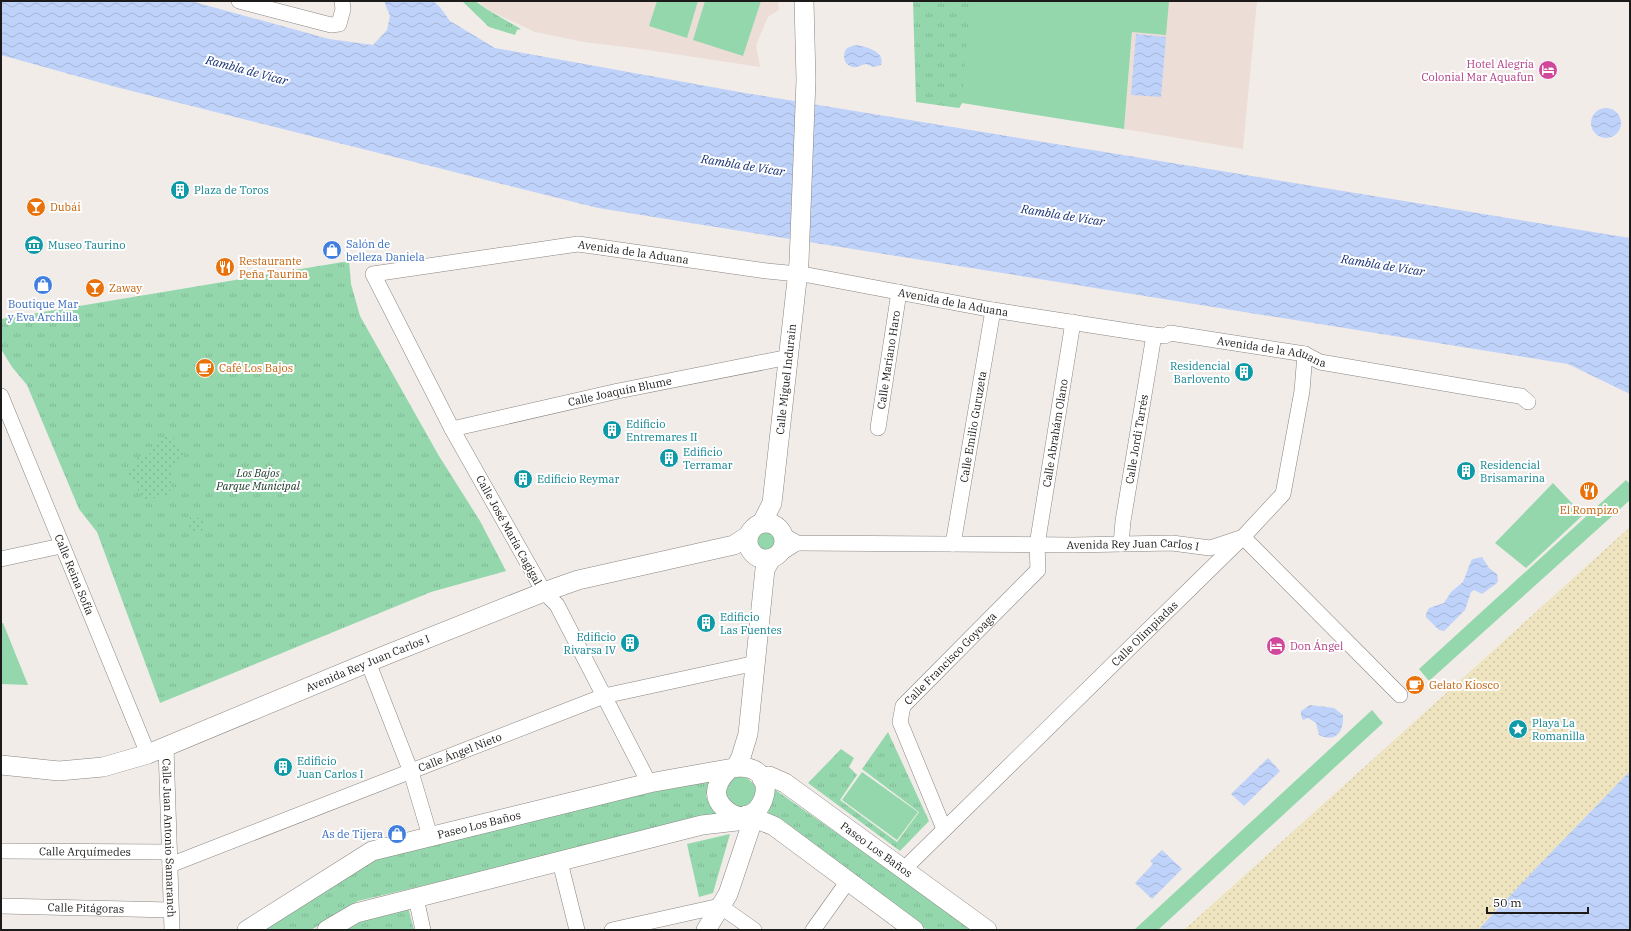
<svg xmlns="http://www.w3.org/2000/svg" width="1631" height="931" viewBox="0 0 1631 931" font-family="'IBM Plex Serif',serif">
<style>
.built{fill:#ecded6}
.grass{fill:#94d7ac}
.sand{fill:url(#sand-dots)}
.park{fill:url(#park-tufts)}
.garden{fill:url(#garden-dots)}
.water{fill:url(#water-waves)}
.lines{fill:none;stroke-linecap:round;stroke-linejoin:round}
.minor-casing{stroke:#8b8581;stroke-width:16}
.tertiary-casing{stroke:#8b8581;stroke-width:20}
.minor{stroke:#fff;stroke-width:15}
.tertiary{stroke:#fff;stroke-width:19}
.labels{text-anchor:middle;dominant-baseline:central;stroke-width:4;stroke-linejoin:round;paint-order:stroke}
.hotel-label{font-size:11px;fill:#b23c85;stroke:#fff;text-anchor:end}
.culture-label{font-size:11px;fill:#0d838f;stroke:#fff;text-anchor:start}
.food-label{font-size:11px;fill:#c56008;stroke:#fff;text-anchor:start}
.shop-label{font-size:11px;fill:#366cbe;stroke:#fff;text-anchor:start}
.street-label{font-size:11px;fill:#1d1b19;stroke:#fff}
.park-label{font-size:11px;font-style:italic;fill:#143321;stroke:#fff}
.water-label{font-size:12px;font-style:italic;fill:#112d74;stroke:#fff}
</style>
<defs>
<pattern id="sand-dots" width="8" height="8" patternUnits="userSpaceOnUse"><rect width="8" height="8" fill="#eee4bf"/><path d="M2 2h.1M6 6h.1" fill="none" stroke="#ccc3a4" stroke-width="1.8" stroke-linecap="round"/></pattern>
<pattern id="park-tufts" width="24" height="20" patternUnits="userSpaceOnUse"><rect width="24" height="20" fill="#94d7ac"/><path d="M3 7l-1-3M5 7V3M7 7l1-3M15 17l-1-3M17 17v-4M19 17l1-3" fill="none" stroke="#7fb893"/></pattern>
<pattern id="garden-dots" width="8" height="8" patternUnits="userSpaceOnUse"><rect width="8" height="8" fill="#94d7ac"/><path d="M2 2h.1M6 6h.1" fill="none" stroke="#7fb893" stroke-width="1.8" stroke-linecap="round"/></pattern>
<pattern id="water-waves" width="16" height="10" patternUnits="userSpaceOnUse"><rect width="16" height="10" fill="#bfd2f9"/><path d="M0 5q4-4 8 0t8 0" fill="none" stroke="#a4b4d5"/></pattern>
</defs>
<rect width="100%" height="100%" fill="#f2ece8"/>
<g class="built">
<polygon points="478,1 778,1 779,10 768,17 756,45 760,67 641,49 584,42 535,32 488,10"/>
<polygon points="1135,1 1257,1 1243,149 1124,129"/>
</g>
<g class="grass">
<polygon points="657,1 698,1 687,38 649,26"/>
<polygon points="705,1 761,1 743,56 693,40"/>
<polygon points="950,1 1169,1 1166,35 1132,32 1124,129 962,103 959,108"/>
<polygon points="1626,480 1630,484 1630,500 1429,681 1419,669"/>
<polygon points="1553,483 1583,515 1526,568 1495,543"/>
<circle cx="765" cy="541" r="10"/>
<polygon points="1,623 3,623 28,685 1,684"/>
<polygon points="1372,710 1383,723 1158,930 1134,930"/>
<polygon points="862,772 918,812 897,840 842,800"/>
<polygon points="741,776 746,777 756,786 756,799 740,810 727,803 725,787 735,777"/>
</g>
<polygon class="sand" points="1630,527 1630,771 1539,865 1478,930 1184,930"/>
<g class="park">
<polygon points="462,1 475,1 488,10 521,29 517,30 515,35 489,27"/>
<polygon points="913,1 970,1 962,103 959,108 916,102"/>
<polygon points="349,261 351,284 360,316 439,456 480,521 506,571 431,592 160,703 97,532 79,509 27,385 12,367 1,349 1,319"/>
<polygon points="888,732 929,821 900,851 808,783 841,749 854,758 849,767 857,775 840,800 897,842 919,812 862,769"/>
<polygon points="712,778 706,796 719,816 358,901 311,930 264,930 373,859"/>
<polygon points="774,789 975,930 927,930 768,813"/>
<polygon points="730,834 713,893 699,897 687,844"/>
<polygon points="408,907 414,930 340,930 363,916"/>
</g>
<g class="garden">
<path d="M 166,437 L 174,438 C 184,452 189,458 172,470 L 170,493 L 165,497 L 144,499 L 126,471 L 132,467 L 138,457 L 149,455 L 161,438 Z"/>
<polygon points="193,516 201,519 203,522 203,530 200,532 195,532 189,527 190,517"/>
</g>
<g class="water">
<polygon points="1,1 191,1 329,39 373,45 387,30 390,16 384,1 433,1 440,7 450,21 495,48 745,93 1630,238 1630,394 1568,364 598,208 116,87 1,55"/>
<polygon points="1136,34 1166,37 1161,97 1131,95"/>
<path d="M 855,45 C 864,46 886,51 881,65 L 873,67 L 866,64 C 861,65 857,68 853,67 C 843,65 842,54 847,48 Z"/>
<circle cx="1606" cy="123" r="15"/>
<polygon points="1482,557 1489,568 1497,574 1498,580 1497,583 1482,594 1474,590 1471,592 1465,610 1444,631 1439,630 1426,617 1426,614 1429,608 1444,603 1451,592 1463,582 1471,561 1473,559"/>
<path d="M 1310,705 L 1334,708 L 1343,715 C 1344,732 1336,743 1319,735 L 1316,723 L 1308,718 L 1303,720 L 1301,716 L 1301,711 Z"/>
<polygon points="1268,758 1280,771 1244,806 1231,794"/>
<polygon points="1630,771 1630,930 1478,930 1539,865"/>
<polygon points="1162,850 1182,869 1152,899 1135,883 1153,864 1150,861"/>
</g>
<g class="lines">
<g class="minor-casing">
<g id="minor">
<polyline points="239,1 331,25 339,24 343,9 342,1"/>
<path id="s1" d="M 1,396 L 148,754"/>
<path id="s2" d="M 878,428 L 899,292"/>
<path id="s3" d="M 452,429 L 618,391 L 789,357"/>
<path id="s4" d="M 783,535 L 797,543 L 1073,545 L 1172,543 L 1210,548 L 1243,537 L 1400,695"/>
<path id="s5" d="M 953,544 L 993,310"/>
<path id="s6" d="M 1121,544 L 1123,521 L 1154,335"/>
<polyline points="781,553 797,543"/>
<polyline points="1,559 61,546"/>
<polyline points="368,662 411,772 430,836"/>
<path id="s7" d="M 166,747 L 172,930"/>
<path id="s8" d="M 649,783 L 557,605 L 544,592 L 452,429 L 373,274 L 578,244 L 767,271 L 808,275 L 993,310 L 1154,335 L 1165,336 L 1170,333 L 1305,354 L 1320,362 L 1513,395 L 1521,396 L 1528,402"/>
<path id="s9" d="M 944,829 L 900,722 L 903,706 L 1038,570 L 1037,545 L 1073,322"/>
<path id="s10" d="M 1,851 L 169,852"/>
<polyline points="560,862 577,930"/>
<path id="s11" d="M 170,865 L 604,696 L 756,663"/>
<path id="s12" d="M 903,870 L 1243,537 L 1283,494 L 1302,391 L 1305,354"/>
<polyline points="416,898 423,930"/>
<path id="s13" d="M 1,906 L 171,910"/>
<polyline points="612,930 720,906 754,930"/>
<polyline points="813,930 848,881"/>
</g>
</g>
<g class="tertiary-casing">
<g id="tertiary">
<circle cx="766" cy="541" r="18"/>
<path id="s14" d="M 762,523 L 772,503 L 799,262 L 806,80 L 804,1"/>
<path id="s15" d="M 1,765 L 59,771 L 103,767 L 148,754 L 386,655 L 544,592 L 578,580 L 734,545 L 749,535"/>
<polyline points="736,767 741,757 748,734 765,569 771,559"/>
<path id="s16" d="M 762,779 L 769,776 L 785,783 L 987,930"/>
<polyline points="747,815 774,826 914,930"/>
<path id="s17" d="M 247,930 L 372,851 L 649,783 L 739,767 C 789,767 758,841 724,808 C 710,795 718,779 730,769"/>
<polyline points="327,930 356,913 702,825 737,821 744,816"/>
<polyline points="706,930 728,894 756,811"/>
</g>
</g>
<use href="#minor" class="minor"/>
<use href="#tertiary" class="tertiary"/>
</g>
<defs>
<g id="hotel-disc" transform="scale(1)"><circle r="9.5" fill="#d1479c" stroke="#fff"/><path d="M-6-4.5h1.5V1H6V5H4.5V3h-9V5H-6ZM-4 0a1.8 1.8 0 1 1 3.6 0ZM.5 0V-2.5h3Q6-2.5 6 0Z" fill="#fff"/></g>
<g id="building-disc" transform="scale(1)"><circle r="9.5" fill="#0f9aa8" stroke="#fff"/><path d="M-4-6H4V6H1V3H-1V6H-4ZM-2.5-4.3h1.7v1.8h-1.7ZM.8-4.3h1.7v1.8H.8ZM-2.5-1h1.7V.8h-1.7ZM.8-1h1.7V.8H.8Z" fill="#fff"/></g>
<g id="bar-disc" transform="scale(1)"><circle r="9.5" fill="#e8710a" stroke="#fff"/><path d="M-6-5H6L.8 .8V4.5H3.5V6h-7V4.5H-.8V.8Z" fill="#fff"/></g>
<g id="museum-disc" transform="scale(1)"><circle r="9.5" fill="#0f9aa8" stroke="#fff"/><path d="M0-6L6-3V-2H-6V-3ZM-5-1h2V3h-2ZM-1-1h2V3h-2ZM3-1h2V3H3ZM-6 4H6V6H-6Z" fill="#fff"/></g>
<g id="shop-disc" transform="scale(1)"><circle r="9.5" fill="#3f7fe0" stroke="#fff"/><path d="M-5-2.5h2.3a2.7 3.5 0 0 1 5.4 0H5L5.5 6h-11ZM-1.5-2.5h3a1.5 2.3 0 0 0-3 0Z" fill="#fff"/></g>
<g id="restaurant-disc" transform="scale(1)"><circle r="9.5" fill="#e8710a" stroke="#fff"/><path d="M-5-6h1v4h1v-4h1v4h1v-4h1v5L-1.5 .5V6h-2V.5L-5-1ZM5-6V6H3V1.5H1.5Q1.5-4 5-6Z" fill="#fff"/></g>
<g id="cafe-disc" transform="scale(1)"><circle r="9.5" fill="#e8710a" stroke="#fff"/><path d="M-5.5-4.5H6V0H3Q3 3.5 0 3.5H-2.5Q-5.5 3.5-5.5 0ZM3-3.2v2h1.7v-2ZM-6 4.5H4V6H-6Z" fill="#fff"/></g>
<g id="sight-disc" transform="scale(1)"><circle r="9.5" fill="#0f9aa8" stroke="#fff"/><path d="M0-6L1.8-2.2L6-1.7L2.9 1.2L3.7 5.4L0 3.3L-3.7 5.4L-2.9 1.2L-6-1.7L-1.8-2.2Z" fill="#fff"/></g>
</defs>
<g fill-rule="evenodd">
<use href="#hotel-disc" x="1548" y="70"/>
<use href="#building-disc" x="180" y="190"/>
<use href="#bar-disc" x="36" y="207"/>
<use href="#museum-disc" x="34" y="245"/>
<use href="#shop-disc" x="332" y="250"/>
<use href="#restaurant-disc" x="225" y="267"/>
<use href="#shop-disc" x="43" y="285"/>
<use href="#bar-disc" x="95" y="288"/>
<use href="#cafe-disc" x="205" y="368"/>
<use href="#building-disc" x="1244" y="372"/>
<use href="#building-disc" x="612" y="430"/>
<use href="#building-disc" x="669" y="458"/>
<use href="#building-disc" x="1466" y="471"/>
<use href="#building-disc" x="523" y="479"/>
<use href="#restaurant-disc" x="1589" y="491"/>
<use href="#building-disc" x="706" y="623"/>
<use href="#building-disc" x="630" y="643"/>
<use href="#hotel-disc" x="1276" y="646"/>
<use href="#cafe-disc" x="1415" y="685"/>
<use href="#sight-disc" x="1518" y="729"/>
<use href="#building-disc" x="283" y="767"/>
<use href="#shop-disc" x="397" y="834"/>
</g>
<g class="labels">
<g class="hotel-label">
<text x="1534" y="64">Hotel Alegría<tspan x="1534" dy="13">Colonial Mar Aquafun</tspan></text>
<text x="1290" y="646" text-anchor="start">Don Ángel</text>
</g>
<g class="culture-label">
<text x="194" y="190">Plaza de Toros</text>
<text x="48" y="245">Museo Taurino</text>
<text x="1230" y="366" text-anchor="end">Residencial<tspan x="1230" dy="13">Barlovento</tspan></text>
<text x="626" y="424">Edificio<tspan x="626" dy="13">Entremares II</tspan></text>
<text x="683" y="452">Edificio<tspan x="683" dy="13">Terramar</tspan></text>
<text x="1480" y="465">Residencial<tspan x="1480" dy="13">Brisamarina</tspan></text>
<text x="537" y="479">Edificio Reymar</text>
<text x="720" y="617">Edificio<tspan x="720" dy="13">Las Fuentes</tspan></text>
<text x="616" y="637" text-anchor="end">Edificio<tspan x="616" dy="13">Rivarsa IV</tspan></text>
<text x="1532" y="723">Playa La<tspan x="1532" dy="13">Romanilla</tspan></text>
<text x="297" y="761">Edificio<tspan x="297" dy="13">Juan Carlos I</tspan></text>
</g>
<g class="food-label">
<text x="50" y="207">Dubái</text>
<text x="239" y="261">Restaurante<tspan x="239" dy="13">Peña Taurina</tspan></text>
<text x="109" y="288">Zaway</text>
<text x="219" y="368">Café Los Bajos</text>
<text x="1589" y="510" text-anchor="middle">El Rompizo</text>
<text x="1429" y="685">Gelato Kiosco</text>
</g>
<g class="shop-label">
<text x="346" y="244">Salón de<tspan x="346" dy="13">belleza Daniela</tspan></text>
<text x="43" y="304" text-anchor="middle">Boutique Mar<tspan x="43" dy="13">y Eva Archilla</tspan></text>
<text x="383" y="834" text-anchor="end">As de Tijera</text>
</g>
<g class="street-label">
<text stroke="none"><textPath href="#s8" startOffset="843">Avenida de la Aduana</textPath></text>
<text stroke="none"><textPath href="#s8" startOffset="1167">Avenida de la Aduana</textPath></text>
<text stroke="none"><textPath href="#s8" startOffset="1491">Avenida de la Aduana</textPath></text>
<text stroke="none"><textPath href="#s2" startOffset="69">Calle Mariano Haro</textPath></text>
<text stroke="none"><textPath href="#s14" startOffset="147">Calle Miguel Indurain</textPath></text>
<text stroke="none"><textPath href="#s3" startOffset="172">Calle Joaquín Blume</textPath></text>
<text stroke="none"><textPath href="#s5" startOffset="119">Calle Emilio Guruzeta</textPath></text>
<text stroke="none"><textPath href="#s9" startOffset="462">Calle Abrahám Olano</textPath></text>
<text stroke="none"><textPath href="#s6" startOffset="106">Calle Jordi Tarrés</textPath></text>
<text transform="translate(509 530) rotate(61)">Calle José María Cagigal</text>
<text stroke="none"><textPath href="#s4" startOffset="352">Avenida Rey Juan Carlos I</textPath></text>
<text stroke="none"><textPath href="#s1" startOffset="193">Calle Reina Sofía</textPath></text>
<text stroke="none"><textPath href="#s12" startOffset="338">Calle Olimpiadas</textPath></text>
<text stroke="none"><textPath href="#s9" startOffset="199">Calle Francisco Goyoaga</textPath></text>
<text stroke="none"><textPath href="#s15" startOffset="387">Avenida Rey Juan Carlos I</textPath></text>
<text stroke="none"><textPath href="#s11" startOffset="311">Calle Ángel Nieto</textPath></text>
<text stroke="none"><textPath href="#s17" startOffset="258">Paseo Los Baños</textPath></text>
<text stroke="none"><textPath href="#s7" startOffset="91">Calle Juan Antonio Samaranch</textPath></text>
<text stroke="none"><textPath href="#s16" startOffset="138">Paseo Los Baños</textPath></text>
<text stroke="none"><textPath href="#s10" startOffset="84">Calle Arquímedes</textPath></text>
<text stroke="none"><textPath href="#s13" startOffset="85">Calle Pitágoras</textPath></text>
</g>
<g class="park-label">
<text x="258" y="473">Los Bajos<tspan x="258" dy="13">Parque Municipal</tspan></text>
</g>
<g class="water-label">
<text transform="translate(247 70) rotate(15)">Rambla de Vícar</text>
<text transform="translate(743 165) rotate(9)">Rambla de Vícar</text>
<text transform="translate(1063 215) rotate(9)">Rambla de Vícar</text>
<text transform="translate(1383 265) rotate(9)">Rambla de Vícar</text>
</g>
</g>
<rect width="1631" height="931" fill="none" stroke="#1d1b19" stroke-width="4"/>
<path d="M1487 907v6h101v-6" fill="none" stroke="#1d1b19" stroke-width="2"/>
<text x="1493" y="907" font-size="12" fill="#1d1b19" stroke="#ffffff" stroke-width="3" paint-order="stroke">50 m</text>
</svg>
